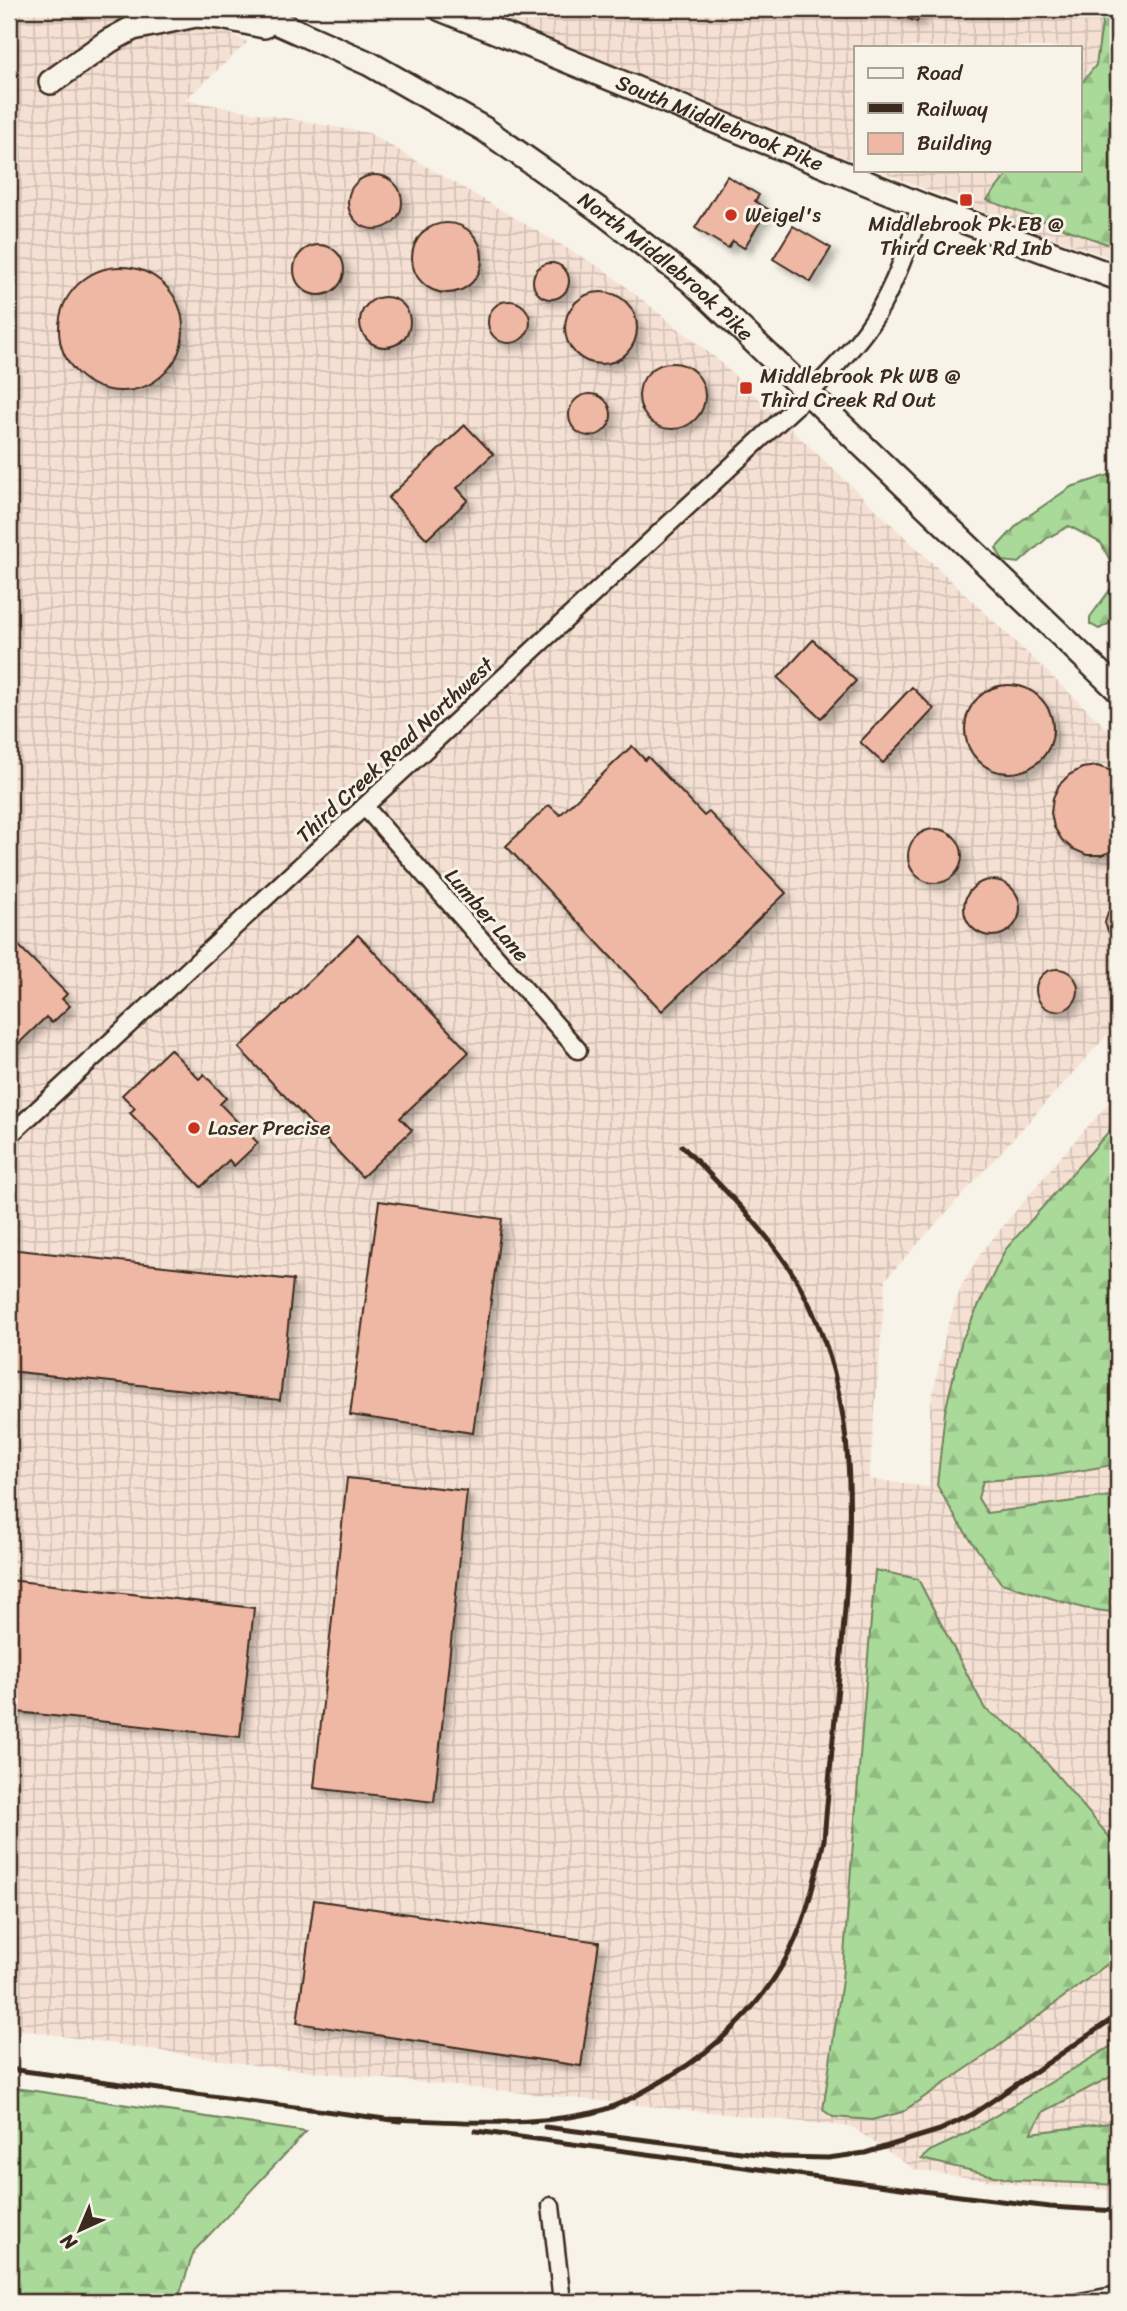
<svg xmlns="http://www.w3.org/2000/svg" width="1127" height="2311" viewBox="0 0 1127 2311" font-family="Sriracha,sans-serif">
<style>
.industrial{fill:url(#industrial-grid)}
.forest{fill:url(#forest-firs);stroke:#72825c;stroke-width:2}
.building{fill:#efb8a4;stroke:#3b2a1e;stroke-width:2;filter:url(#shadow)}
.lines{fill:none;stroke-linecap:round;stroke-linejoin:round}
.street-casing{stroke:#3b2a1e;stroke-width:21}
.secondary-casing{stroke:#3b2a1e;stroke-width:28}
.street{stroke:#f7f3e8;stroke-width:16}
.secondary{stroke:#f7f3e8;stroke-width:23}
.rail{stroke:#3b2a1e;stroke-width:5}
.poi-dot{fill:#c8321e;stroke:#f7f3e8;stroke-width:2.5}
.labels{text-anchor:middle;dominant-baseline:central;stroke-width:6;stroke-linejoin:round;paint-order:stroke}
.street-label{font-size:21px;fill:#3b2a1e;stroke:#f7f3e8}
.poi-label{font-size:21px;fill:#3b2a1e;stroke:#f7f3e8;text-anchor:start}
</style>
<defs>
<pattern id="industrial-grid" width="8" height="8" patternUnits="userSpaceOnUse" patternTransform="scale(1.75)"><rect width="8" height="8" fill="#f5e1d4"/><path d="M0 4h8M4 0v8" fill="none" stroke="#d3c1b6"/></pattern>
<pattern id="forest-firs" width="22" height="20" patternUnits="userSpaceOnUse" patternTransform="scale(1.75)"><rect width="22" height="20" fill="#a9da9a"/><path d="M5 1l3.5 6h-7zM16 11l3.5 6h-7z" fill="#92bb84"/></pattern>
<filter id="shadow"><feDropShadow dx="6" dy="6" stdDeviation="3.5" flood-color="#0004"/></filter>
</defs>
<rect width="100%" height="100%" fill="#f7f3e8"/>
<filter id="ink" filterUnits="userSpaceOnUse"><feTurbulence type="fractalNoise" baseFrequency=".0143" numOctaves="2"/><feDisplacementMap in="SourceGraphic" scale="14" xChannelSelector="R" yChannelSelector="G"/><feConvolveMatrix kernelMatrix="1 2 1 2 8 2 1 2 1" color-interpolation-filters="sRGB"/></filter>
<g filter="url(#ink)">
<g class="industrial">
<polygon points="9,9 199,9 207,27 219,29 248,42 185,100 369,133 606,271 717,359 1118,739 1118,1023 886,1279 869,1479 929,1487 930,1408 947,1327 962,1285 980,1254 1064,1153 1118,1093 1118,2190 1034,2187 915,2170 852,2127 260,2066 9,2028"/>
<polygon points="471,9 1118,9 1118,260 1030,230 877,170 1080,170 1080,47 856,47 856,162"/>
</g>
<g class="forest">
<polygon points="1098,9 1118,9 1118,248 987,200 1011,170 1080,170 1080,85 1096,65 1103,17"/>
<polygon points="1118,472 1118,576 1101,543 1069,526 1046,539 1019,563 1003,561 996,548 1021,521 1071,487"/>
<polygon points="1118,579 1118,619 1099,629 1090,624 1090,617"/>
<polygon points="1118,1121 1118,1464 1050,1476 983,1481 978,1498 987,1513 1118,1495 1118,1613 1083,1608 1001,1583 958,1522 937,1485 945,1412 962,1340 1005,1250"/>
<polygon points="875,1570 918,1579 985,1709 1022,1734 1118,1847 1118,1956 988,2054 902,2112 872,2120 833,2117 823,2110 842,1980"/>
<polygon points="1118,2042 1118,2073 1043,2112 1031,2133 1118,2122 1118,2185 1012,2180 921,2159 930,2151 960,2137"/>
<polygon points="9,2087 306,2132 194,2251 177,2302 9,2302"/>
</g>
<g class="building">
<polygon points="883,9 923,9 917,22"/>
<circle cx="375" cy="202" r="27"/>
<polygon points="727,176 759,195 755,201 768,209 744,248 733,241 728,248 695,228"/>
<circle cx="447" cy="258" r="35"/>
<polygon points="793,226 831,248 811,282 773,259"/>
<circle cx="319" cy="270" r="25"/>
<circle cx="551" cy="281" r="18"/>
<circle cx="121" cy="329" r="62"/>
<circle cx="601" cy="328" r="36"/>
<circle cx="385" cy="322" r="25"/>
<circle cx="509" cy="322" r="21"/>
<circle cx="672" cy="396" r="33"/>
<circle cx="590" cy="415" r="21"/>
<polygon points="465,425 493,454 457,488 468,500 427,539 388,498"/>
<polygon points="813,640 856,681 821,718 778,678"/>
<circle cx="1009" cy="729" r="44"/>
<polygon points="912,687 934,709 883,763 860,742"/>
<polygon points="632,746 645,760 648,757 704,816 709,812 786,893 662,1011 506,846 549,805 560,815"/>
<polygon points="1097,766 1118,773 1118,849 1102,855 1087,855 1073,849 1062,840 1054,827 1051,813 1053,798 1059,785 1069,775 1082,768"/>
<circle cx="935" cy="856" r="27"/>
<circle cx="992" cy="908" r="28"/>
<polygon points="1117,905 1118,905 1118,939 1109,933 1105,923 1108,912"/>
<polygon points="358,935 469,1052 400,1118 412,1130 362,1177 239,1048"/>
<polygon points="9,936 67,994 62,999 70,1006 52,1023 46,1017 9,1053"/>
<circle cx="1057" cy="990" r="21"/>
<polygon points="170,1049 199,1079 204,1074 226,1098 220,1104 258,1143 234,1166 229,1160 201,1187 130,1113 135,1108 122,1095"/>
<polygon points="379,1201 502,1219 473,1433 350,1415"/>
<polygon points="9,1249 293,1280 280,1400 9,1371"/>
<polygon points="347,1478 467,1491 434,1802 314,1788"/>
<polygon points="9,1580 254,1608 240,1737 9,1711"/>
<polygon points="314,1900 599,1942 581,2066 297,2023"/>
</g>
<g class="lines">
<g class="street-casing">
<g id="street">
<polyline points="365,807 578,1050"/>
<path d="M 9,1136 L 809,394 C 829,373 850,353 867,329 C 893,293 907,247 923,206"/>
<polyline points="551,2206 562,2302"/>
<polyline points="1080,2302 1118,2295"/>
</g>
</g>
<g class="secondary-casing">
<g id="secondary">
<path id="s1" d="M 246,9 L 370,64 L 484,129 L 598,209 L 691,281 L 1118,690"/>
<path id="s2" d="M 441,9 L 923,206 L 1118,278"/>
<polyline points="51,82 109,41 133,28 196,15 222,17 264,26"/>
</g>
</g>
<use href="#street" class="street"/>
<use href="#secondary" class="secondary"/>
<g class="rail">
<polyline points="9,2069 400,2121"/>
<path d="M 390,2119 C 457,2122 525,2127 592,2113 C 616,2108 647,2090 669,2077 C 726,2043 776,1991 800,1928 C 811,1900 817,1870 824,1840 C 829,1779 835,1717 841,1656 C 852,1531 863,1402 801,1288 C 772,1234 724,1190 682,1146"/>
<polyline points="545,2127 780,2157 828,2158 865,2153 940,2130 973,2114 1118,2015"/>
<polyline points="476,2131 960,2196 1050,2207 1118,2211"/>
</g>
</g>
</g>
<g class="poi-dot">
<rect x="959" y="193" width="14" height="14" rx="3.5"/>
<circle cx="731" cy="215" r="7"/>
<rect x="739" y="381" width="14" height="14" rx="3.5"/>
<circle cx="194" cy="1128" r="7"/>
</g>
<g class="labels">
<g class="street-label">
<text stroke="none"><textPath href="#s2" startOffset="301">South Middlebrook Pike</textPath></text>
<text stroke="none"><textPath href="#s1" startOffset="495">North Middlebrook Pike</textPath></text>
<text transform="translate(395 750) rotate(-43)">Third Creek Road Northwest</text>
<text transform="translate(487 915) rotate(49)">Lumber Lane</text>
</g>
<g class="poi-label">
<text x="745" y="215">Weigel's</text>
<text x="966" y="224" text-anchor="middle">Middlebrook Pk EB @<tspan x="966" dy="24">Third Creek Rd Inb</tspan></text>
<text x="760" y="376">Middlebrook Pk WB @<tspan x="760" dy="24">Third Creek Rd Out</tspan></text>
<text x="208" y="1128">Laser Precise</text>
</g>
</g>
<rect width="1127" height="2311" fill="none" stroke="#f7f3e8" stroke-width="35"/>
<rect x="18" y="18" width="1092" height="2276" fill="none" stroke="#3b2a1e" stroke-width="2.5" filter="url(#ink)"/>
<rect x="854" y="46" width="228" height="126" fill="#f7f3e8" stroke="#aca397" stroke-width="2"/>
<rect x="868" y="68" width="35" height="10" fill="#f7f3e8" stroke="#aca397" stroke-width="2"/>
<text x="917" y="80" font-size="21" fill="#3b2a1e">Road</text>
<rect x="868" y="103" width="35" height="10" fill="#3b2a1e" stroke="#aca397" stroke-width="2"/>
<text x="917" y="116" font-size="21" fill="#3b2a1e">Railway</text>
<rect x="868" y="133" width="35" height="21" fill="#efb8a4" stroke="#aca397" stroke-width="2"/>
<text x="917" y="150" font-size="21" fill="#3b2a1e">Building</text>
<g transform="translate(80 2230) rotate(224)" stroke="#f7f3e8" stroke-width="5" paint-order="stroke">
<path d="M0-5L12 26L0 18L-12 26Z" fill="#3b2a1e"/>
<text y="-10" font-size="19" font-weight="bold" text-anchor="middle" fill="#3b2a1e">N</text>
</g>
</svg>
